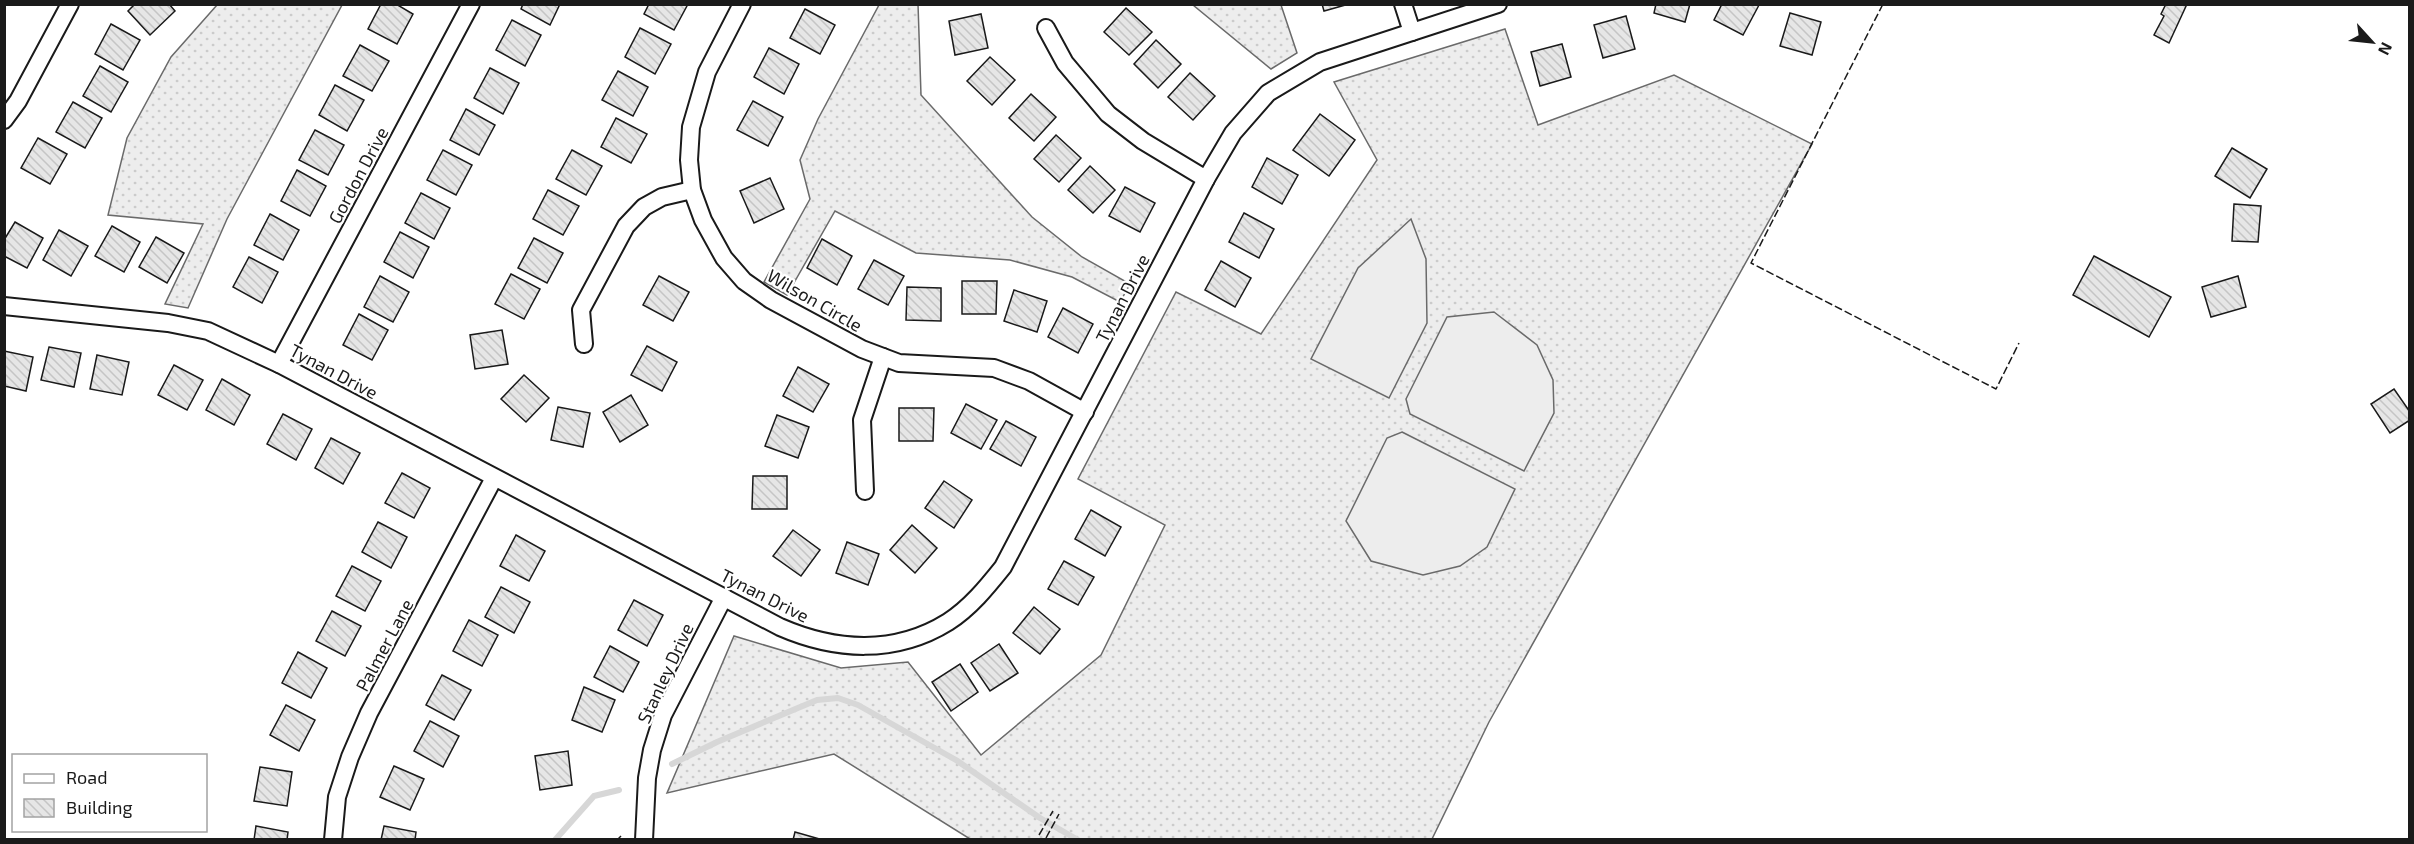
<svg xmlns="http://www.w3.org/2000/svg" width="2414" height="844" viewBox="0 0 2414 844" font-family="'Exo 2',sans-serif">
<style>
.grass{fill:url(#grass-dots);stroke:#6a6a6a;stroke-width:1.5}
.pitch{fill:#ededed;stroke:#6a6a6a;stroke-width:1.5}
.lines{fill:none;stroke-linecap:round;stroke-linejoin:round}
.stream{stroke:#d7d7d7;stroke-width:6}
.building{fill:url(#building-back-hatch);stroke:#1a1a1a;stroke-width:1.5}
.street-casing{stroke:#1a1a1a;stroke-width:20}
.street{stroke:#fff;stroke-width:16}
.fence{stroke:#1a1a1a;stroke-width:1.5;stroke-dasharray:8 3;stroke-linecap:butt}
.labels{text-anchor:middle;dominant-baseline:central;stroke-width:4.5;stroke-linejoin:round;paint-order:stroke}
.street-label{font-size:18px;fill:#1a1a1a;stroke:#fff}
</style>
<defs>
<pattern id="grass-dots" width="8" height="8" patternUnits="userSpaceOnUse" patternTransform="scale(1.5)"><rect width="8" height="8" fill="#ededed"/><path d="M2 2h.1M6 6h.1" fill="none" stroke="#cbcbcb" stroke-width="1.8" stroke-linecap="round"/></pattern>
<pattern id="building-back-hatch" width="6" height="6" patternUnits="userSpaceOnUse" patternTransform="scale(1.5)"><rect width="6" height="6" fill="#e6e6e6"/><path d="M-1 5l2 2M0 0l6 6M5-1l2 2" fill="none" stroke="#c5c5c5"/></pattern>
</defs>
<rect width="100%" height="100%" fill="#fff"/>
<g class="grass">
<polygon points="918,4 921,95 1032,217 1082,257 1130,284 1120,302 1072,277 1010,260 916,253 835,211 787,295 764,282 810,199 800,160 818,119 879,5"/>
<polygon points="217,5 342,5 227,219 188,308 165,304 203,224 108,215 127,138 171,57"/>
<polygon points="1193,5 1281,5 1297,53 1271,69"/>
<polygon points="1505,29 1538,125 1674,75 1812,144 1489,722 1432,839 970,839 834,754 667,793 734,636 841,668 908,662 981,755 1101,655 1165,525 1078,479 1176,292 1261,334 1377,160 1334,82"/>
</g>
<g class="pitch">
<polygon points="1411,219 1426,259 1427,323 1389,398 1311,359 1358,268"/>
<polygon points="1494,312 1537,345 1553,380 1554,413 1524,471 1410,414 1406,399 1447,317"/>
<polygon points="1402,432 1515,489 1487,547 1460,566 1423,575 1371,561 1346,521 1387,438"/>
</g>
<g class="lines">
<g class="stream">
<polyline points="672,764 717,742 817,700 838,698 858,705 956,760 1040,818 1078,840"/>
<polyline points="555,840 594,796 619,790"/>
</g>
</g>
<g class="building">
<polygon points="135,4 169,4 175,11 150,35 128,11"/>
<polygon points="381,4 396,4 413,14 397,44 368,29"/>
<polygon points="523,4 560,4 550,25 521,9"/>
<polygon points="649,4 688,4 674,30 644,14"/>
<polygon points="1322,4 1349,4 1324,11"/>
<polygon points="1656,4 1690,4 1685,22 1654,13"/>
<polygon points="1722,4 1759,5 1743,35 1714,20"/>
<polygon points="2166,4 2187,4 2169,43 2154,35 2164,16 2161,14"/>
<polygon points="1126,8 1152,32 1129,55 1104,32"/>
<polygon points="805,9 835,25 820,54 790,38"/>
<polygon points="1790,13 1821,22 1812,55 1780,46"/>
<polygon points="981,14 988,48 955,55 949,21"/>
<polygon points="1626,16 1635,49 1603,58 1594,25"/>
<polygon points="512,20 541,35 525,66 496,50"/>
<polygon points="111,24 140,40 123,70 95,54"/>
<polygon points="640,28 671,44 655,74 625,57"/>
<polygon points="1156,40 1181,64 1158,88 1134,64"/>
<polygon points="1562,44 1571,77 1540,86 1531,52"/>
<polygon points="360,45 389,61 372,91 343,76"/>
<polygon points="769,48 799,64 784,94 754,77"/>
<polygon points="990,57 1015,80 992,105 967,81"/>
<polygon points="100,66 128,82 111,112 83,96"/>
<polygon points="490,68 519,83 503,114 474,98"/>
<polygon points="618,71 648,87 633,116 602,100"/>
<polygon points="1190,73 1215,96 1193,120 1168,97"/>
<polygon points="335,85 364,100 347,131 319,115"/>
<polygon points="1031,94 1056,117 1034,141 1009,118"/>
<polygon points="753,101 783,117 768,146 737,130"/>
<polygon points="73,102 102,118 85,148 56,132"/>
<polygon points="466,109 495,125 479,155 450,140"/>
<polygon points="1320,114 1355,140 1329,176 1293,150"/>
<polygon points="616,118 647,134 631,163 601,147"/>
<polygon points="315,130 344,145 328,175 299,160"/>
<polygon points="1056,135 1081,158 1059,182 1034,159"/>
<polygon points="38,138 67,154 50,184 21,168"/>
<polygon points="2232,148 2267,169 2250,198 2215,176"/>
<polygon points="443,150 472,165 456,195 427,180"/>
<polygon points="572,150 602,166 586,195 556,179"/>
<polygon points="1267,158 1298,175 1282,204 1252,187"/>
<polygon points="1090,166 1115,190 1093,213 1068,190"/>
<polygon points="297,170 326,186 310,216 281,201"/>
<polygon points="770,178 784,209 754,223 740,191"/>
<polygon points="1125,187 1155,203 1140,232 1109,216"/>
<polygon points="548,190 579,206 563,235 533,219"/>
<polygon points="421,193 450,208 434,239 405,223"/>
<polygon points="2234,204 2261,206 2258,242 2232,241"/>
<polygon points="1244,213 1274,229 1259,258 1229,242"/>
<polygon points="270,214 299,230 283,260 254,245"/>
<polygon points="15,222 43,238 27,268 4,256 4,240"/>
<polygon points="112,226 140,242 124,272 95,256"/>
<polygon points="59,230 88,246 71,276 43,260"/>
<polygon points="400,232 429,247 413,278 384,262"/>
<polygon points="156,237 184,253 167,283 139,267"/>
<polygon points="534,238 563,253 547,283 518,268"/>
<polygon points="822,239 852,256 837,285 807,268"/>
<polygon points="2094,256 2171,297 2149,337 2073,295"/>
<polygon points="249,257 278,272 262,303 233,287"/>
<polygon points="874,260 904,276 888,305 858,289"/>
<polygon points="1221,261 1251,278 1235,307 1205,290"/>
<polygon points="511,274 540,289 524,319 495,304"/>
<polygon points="380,276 409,292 393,322 364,307"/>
<polygon points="659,276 689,292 673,321 643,305"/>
<polygon points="2238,276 2246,307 2211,317 2202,287"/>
<polygon points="962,281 997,281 996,314 962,314"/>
<polygon points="907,287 941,288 941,321 906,320"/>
<polygon points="1014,290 1047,301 1037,332 1004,321"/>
<polygon points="1063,308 1093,324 1078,353 1048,337"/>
<polygon points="359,314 388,330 372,360 343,345"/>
<polygon points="502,330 508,364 475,369 470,335"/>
<polygon points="647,346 677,362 662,391 631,375"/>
<polygon points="49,347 81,353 74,387 41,380"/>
<polygon points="4,351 33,357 26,391 4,386"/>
<polygon points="97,355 129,362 122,395 90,389"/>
<polygon points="174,365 203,380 187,410 158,395"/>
<polygon points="798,367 829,384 813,412 783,396"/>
<polygon points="524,375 549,398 526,422 501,399"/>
<polygon points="222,379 250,395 234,425 206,410"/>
<polygon points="2394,389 2410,412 2410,420 2390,433 2371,404"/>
<polygon points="631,395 648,425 620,442 603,412"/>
<polygon points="966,404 997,420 981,449 951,433"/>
<polygon points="558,407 590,413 583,447 551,440"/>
<polygon points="899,408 934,408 933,441 899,441"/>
<polygon points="283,414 312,429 296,460 267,444"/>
<polygon points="777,415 809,427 798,458 765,446"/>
<polygon points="1006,421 1036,437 1021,466 990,449"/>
<polygon points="331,438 360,453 343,484 315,468"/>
<polygon points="402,473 430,488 414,518 385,503"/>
<polygon points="753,476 787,476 787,509 752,509"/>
<polygon points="944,481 972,500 954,528 925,508"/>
<polygon points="1091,510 1121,527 1105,556 1075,539"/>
<polygon points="378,522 407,537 391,568 362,552"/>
<polygon points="912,525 937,548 915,573 890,550"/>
<polygon points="793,530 820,550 801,576 773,556"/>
<polygon points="516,535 545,551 529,581 500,566"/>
<polygon points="847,542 879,554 868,585 836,573"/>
<polygon points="1064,561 1094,577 1078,605 1048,589"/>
<polygon points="352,566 381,581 365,611 336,596"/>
<polygon points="501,587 530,602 514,633 485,617"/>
<polygon points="634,600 663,615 647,646 618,630"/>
<polygon points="1034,607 1060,629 1040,654 1013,633"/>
<polygon points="332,611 361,626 345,656 316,641"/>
<polygon points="469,620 498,635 482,666 453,651"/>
<polygon points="999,644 1018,673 990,691 971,663"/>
<polygon points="610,646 639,662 623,692 594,677"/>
<polygon points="298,652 327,668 311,698 282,683"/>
<polygon points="960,664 978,692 951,711 932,682"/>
<polygon points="442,675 471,690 454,720 426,705"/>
<polygon points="584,687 615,700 602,732 572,720"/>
<polygon points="286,705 315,720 299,751 270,735"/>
<polygon points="430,721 459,736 443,767 414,751"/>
<polygon points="568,751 572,785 540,790 535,756"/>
<polygon points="394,766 424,779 410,810 380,797"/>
<polygon points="260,767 292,772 287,806 254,801"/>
<polygon points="256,826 288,832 287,840 254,840"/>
<polygon points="384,826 416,832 415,840 381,840"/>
<polygon points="795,832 823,840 793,840"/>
</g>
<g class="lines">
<g class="street-casing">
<g id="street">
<polyline points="742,4 707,72 691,127 689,160 692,190 703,220 724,258 744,281 771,300 862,349 899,363 994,368 1029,381 1085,412"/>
<polyline points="1403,4 1412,32"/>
<polyline points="1046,28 1065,63 1108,114 1143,141 1206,179"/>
<polyline points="4,120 18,101 70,4"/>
<path d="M 4,306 L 168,323 L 208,331 L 279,364 L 780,627 C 835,651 895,655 948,622 C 970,608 987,587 1003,567 L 1206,179 L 1233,133 L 1268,93 L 1320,62 L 1498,4"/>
<polyline points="584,344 581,310 626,226 644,207 662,197 692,190"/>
<polyline points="279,364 471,4"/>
<polyline points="865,491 862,420 883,357"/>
<polyline points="333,840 337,797 350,757 369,713 494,478"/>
<polyline points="644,840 647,778 652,750 663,715 724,597"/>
</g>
</g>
<use href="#street" class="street"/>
<g class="fence">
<polyline points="1883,4 1751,263 1996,389 2019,343"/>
<polyline points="1039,835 1053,811"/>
<polyline points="1046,838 1059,814"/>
<polyline points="617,840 621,836"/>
</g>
</g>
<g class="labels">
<g class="street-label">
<text transform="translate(358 175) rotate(-62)">Gordon Drive</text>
<text transform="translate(1122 298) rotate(-63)">Tynan Drive</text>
<text transform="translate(815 300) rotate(30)">Wilson Circle</text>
<text transform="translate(334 371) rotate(28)">Tynan Drive</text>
<text transform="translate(765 595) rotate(27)">Tynan Drive</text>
<text transform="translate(384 645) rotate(-62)">Palmer Lane</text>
<text transform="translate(665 673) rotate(-65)">Stanley Drive</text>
</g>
</g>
<rect width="2414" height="844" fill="none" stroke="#1a1a1a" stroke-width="12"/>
<rect x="12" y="754" width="195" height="78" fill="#ffffff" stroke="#a3a3a3" stroke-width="1.5"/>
<rect x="24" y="774" width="30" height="9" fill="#ffffff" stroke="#a3a3a3" stroke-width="1.5"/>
<text x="66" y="784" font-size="18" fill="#1a1a1a">Road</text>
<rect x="24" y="799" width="30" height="18" fill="url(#building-back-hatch)" stroke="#a3a3a3" stroke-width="1.5"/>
<text x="66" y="814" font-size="18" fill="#1a1a1a">Building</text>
<g transform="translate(2372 42) rotate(117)" stroke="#ffffff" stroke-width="4.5" paint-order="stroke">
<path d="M0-4.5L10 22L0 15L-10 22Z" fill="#1a1a1a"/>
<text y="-9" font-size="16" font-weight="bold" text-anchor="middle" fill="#1a1a1a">N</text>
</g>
</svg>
